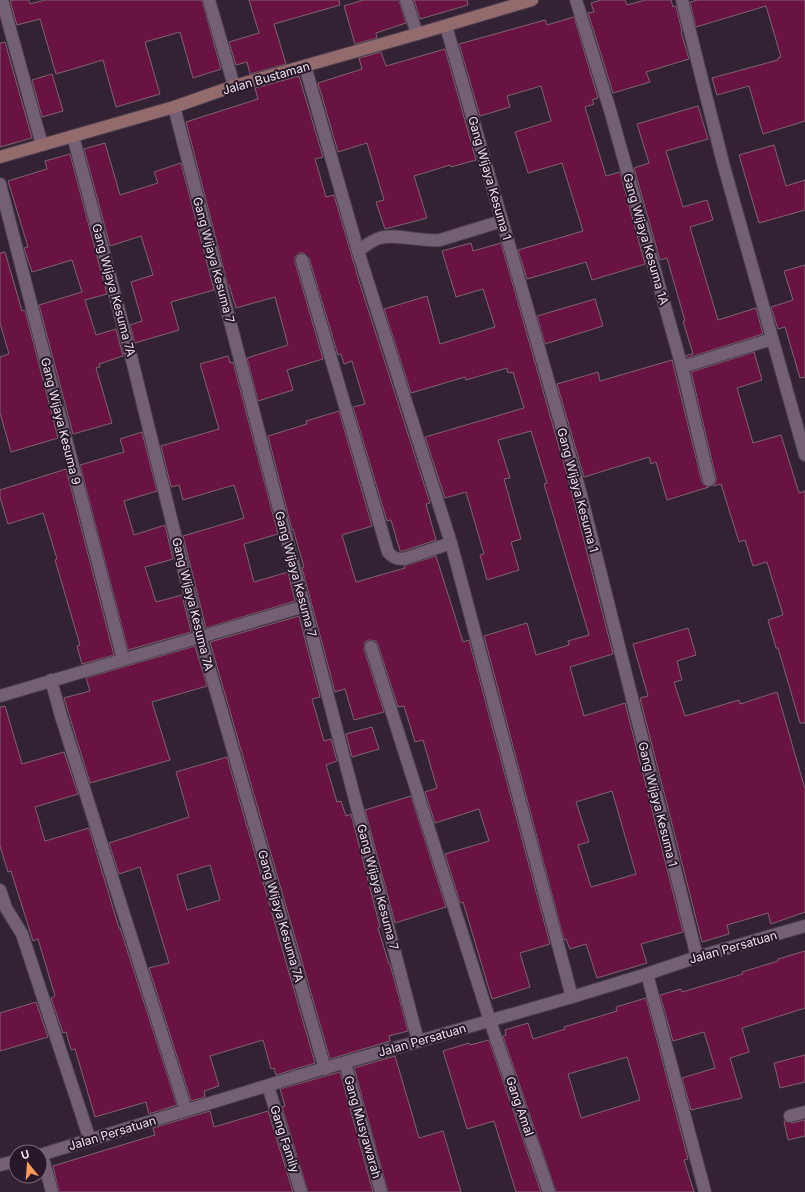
<svg xmlns="http://www.w3.org/2000/svg" width="805" height="1192" viewBox="0 0 805 1192" font-family="Inter,sans-serif">
<style>
.building{fill:#691343;stroke:#7f646f;fill-rule:evenodd}
.lines{fill:none;stroke-linecap:round;stroke-linejoin:round}
.minor-casing{stroke:#4c3f4e;stroke-width:14}
.secondary-casing{stroke:#4c3f4e;stroke-width:14}
.minor{stroke:#736074;stroke-width:12}
.secondary{stroke:#936b6c;stroke-width:12}
.labels{text-anchor:middle;dominant-baseline:central;stroke-width:4;stroke-linejoin:round;paint-order:stroke}
.street-label{font-size:12px;fill:#eee4ef;stroke:#281829}
</style>
<rect width="100%" height="100%" fill="#322233"/>
<g class="building">
<polygon points="14,0 29,0 30,4 45,0 202,0 221,69 193,78 180,32 145,42 160,94 116,107 103,60 56,74 40,19 17,25 10,1"/>
<polygon points="249,0 339,0 340,5 274,24 286,64 250,74 247,62 236,65 229,42 259,33"/>
<polygon points="363,0 399,0 406,23 376,33 377,38 355,44 344,6"/>
<polygon points="414,0 467,0 468,5 420,19"/>
<polygon points="601,0 625,0 627,5 645,0 671,0 673,7 676,6 682,31 681,32 689,59 646,72 650,82 613,93 588,13 594,12 591,3"/>
<polygon points="698,0 805,0 805,121 763,134 749,86 717,95 712,78 778,60 778,58 781,57 766,6 696,27 690,2"/>
<polygon points="574,17 598,98 592,100 594,104 585,107 606,176 620,172 645,264 592,280 586,262 527,279 518,250 583,231 562,163 528,173 515,132 551,121 541,86 507,96 510,107 480,116 459,44 545,20 547,25"/>
<polygon points="5,42 32,138 0,147 0,43"/>
<polygon points="445,49 476,160 451,167 450,165 414,176 427,218 385,229 376,202 384,200 367,143 338,152 318,83 362,69 359,58 381,52 386,66"/>
<polygon points="52,74 63,111 42,117 32,80"/>
<polygon points="299,76 323,157 315,159 326,197 334,195 359,281 430,503 426,504 436,540 403,551 400,551 391,520 387,521 353,407 365,404 352,361 344,364 341,354 338,355 309,258 304,253 300,253 297,255 295,258 295,262 323,359 287,370 293,390 258,401 247,358 288,345 275,297 236,308 229,285 228,286 186,122 258,99 255,88"/>
<polygon points="698,106 708,139 666,151 683,207 707,200 713,220 690,227 718,320 756,308 763,334 687,358 687,355 693,354 683,321 685,321 667,258 660,260 634,168 649,163 637,124"/>
<polygon points="105,143 120,195 158,183 154,172 181,163 214,290 171,302 179,330 135,343 130,325 142,321 131,282 153,275 141,236 110,246 84,149"/>
<polygon points="774,145 786,186 805,180 805,210 759,223 739,155"/>
<polygon points="70,154 107,294 85,300 96,335 116,329 123,356 99,364 100,367 96,368 112,423 73,434 39,305 82,292 72,260 32,272 24,248 28,247 8,181 47,169 45,161"/>
<path d="M 471,243 L 473,251 L 501,243 L 569,482 L 613,654 L 570,667 L 584,716 L 625,703 L 683,932 L 641,944 L 647,963 L 597,978 L 586,944 L 570,949 L 566,939 L 564,940 L 484,636 L 527,623 L 536,655 L 569,645 L 568,641 L 589,635 L 544,484 L 547,483 L 531,431 L 498,440 L 510,478 L 504,479 L 521,539 L 511,542 L 519,570 L 487,580 L 480,555 L 484,554 L 466,492 L 445,498 L 425,437 L 524,408 L 513,372 L 508,373 L 507,368 L 466,380 L 465,377 L 411,393 L 384,309 L 427,296 L 440,344 L 495,327 L 483,289 L 456,297 L 442,251 ZM 612,791 L 636,874 L 591,887 L 578,845 L 589,842 L 576,802 Z"/>
<polygon points="5,252 22,311 25,310 58,438 11,452 0,413 0,357 9,354 0,323 0,253"/>
<polygon points="805,265 805,377 800,378 785,327 778,329 771,307 793,300 784,271"/>
<polygon points="595,299 603,326 545,344 537,316"/>
<polygon points="754,352 762,380 737,388 753,443 781,435 799,493 805,491 805,723 800,723 778,648 776,648 768,620 783,615 767,562 753,566 745,540 739,542 721,484 713,486 716,482 716,478 691,372"/>
<polygon points="228,356 230,363 233,362 278,534 244,544 254,582 288,572 295,601 206,628 183,536 244,518 234,485 183,500 179,485 171,487 161,446 219,429 200,364"/>
<polygon points="672,360 702,482 704,485 709,487 667,500 656,462 651,464 649,457 584,477 557,384 598,372 600,381"/>
<polygon points="339,411 372,526 342,535 356,582 405,568 404,566 436,556 463,642 469,640 550,944 520,953 530,987 492,999 463,902 460,903 445,854 489,841 479,809 435,823 425,792 437,788 423,740 415,742 404,706 398,707 378,645 376,641 368,640 365,642 364,649 384,712 354,720 345,689 335,692 302,568 304,567 293,529 292,530 268,436 307,424 306,421"/>
<polygon points="142,432 157,491 124,501 134,535 165,525 173,559 145,567 156,602 182,595 191,632 128,650 80,465 124,452 120,439"/>
<polygon points="66,469 114,655 82,664 77,646 80,645 55,560 57,559 43,513 8,524 0,497 0,490"/>
<polygon points="299,616 320,697 312,699 324,741 331,739 337,761 326,765 337,802 341,801 346,816 351,814 380,927 378,928 389,964 390,964 408,1031 389,1036 390,1041 330,1059 210,642"/>
<polygon points="688,628 696,655 677,661 682,680 674,682 685,716 739,700 740,704 777,692 805,789 805,912 771,924 768,913 727,925 729,934 702,942 640,698 648,696 633,644"/>
<polygon points="195,646 207,686 152,702 170,760 90,783 64,698 90,691 86,678"/>
<polygon points="5,706 22,764 64,752 78,794 35,807 45,841 89,828 119,928 120,928 177,1105 149,1114 146,1102 95,1117 75,1049 71,1050 66,1032 63,1033 51,998 55,996 38,939 33,941 11,871 8,872 0,846 0,707"/>
<polygon points="372,727 379,749 352,757 346,734"/>
<path d="M 227,757 L 315,1063 L 276,1075 L 274,1068 L 271,1069 L 263,1040 L 210,1056 L 219,1086 L 204,1091 L 205,1097 L 191,1101 L 149,968 L 169,963 L 140,867 L 119,874 L 109,843 L 189,817 L 176,772 ZM 210,865 L 220,900 L 187,910 L 177,875 Z"/>
<polygon points="411,796 446,907 395,923 365,810"/>
<polygon points="805,951 805,1008 742,1028 749,1052 730,1058 742,1098 691,1110 682,1078 715,1068 704,1032 673,1041 660,995 681,989 682,992 743,974 742,972 778,961 778,959"/>
<path d="M 646,998 L 688,1159 L 684,1160 L 694,1192 L 556,1192 L 503,1036 L 506,1035 L 505,1030 L 528,1023 L 533,1039 L 565,1029 L 564,1027 L 617,1011 L 616,1007 ZM 627,1057 L 640,1100 L 581,1118 L 568,1074 Z"/>
<polygon points="36,1002 48,1037 0,1051 0,1013"/>
<polygon points="489,1040 541,1192 516,1192 494,1121 467,1129 443,1051 469,1043 470,1045"/>
<polygon points="805,1055 805,1082 780,1088 774,1063"/>
<polygon points="395,1056 419,1138 443,1131 461,1192 388,1192 354,1068"/>
<polygon points="340,1072 373,1192 308,1192 282,1107 285,1106 280,1089"/>
<polygon points="210,1111 214,1127 268,1111 293,1192 59,1192 53,1166 155,1135 153,1128"/>
<polygon points="805,1120 805,1136 788,1140 784,1121 792,1123"/>
</g>
<g class="lines">
<g class="minor-casing">
<g id="minor">
<polyline points="2,0 42,145"/>
<polyline points="209,0 234,86"/>
<polyline points="406,0 417,34"/>
<polyline points="576,0 610,110 682,367 709,480"/>
<polyline points="682,0 723,163 805,455"/>
<polyline points="446,26 580,491 697,957"/>
<polyline points="305,66 358,251 451,543 572,997"/>
<polyline points="174,107 418,1041"/>
<polyline points="73,136 131,356 200,636 325,1069"/>
<polyline points="0,184 123,659"/>
<path d="M 358,251 C 365,246 372,240 380,238 C 394,233 422,242 440,240 L 502,221"/>
<path d="M 302,260 L 388,552 C 393,558 397,559 404,559 L 451,543"/>
<polyline points="682,367 772,339"/>
<polyline points="371,647 490,1021 549,1192"/>
<polyline points="51,680 61,716 186,1110"/>
<polyline points="0,696 305,606"/>
<polyline points="0,890 6,908 22,934 90,1140"/>
<polyline points="647,974 705,1192"/>
<polyline points="345,1063 381,1192"/>
<polyline points="268,1086 301,1192"/>
<polyline points="790,1116 805,1112"/>
<polyline points="40,1155 315,1071 572,997 647,974 697,957 805,926"/>
<polyline points="42,1155 52,1192"/>
<polyline points="0,1165 16,1161"/>
</g>
</g>
<g class="secondary-casing">
<polyline id="secondary" points="0,157 174,107 234,86 417,34 532,0"/>
</g>
<use href="#minor" class="minor"/>
<use href="#secondary" class="secondary"/>
</g>
<g class="labels">
<g class="street-label">
<text transform="translate(266 78) rotate(-16)">Jalan Bustaman</text>
<text transform="translate(490 178) rotate(74)">Gang Wijaya Kesuma 1</text>
<text transform="translate(646 239) rotate(74)">Gang Wijaya Kesuma 1A</text>
<text transform="translate(214 260) rotate(75)">Gang Wijaya Kesuma 7</text>
<text transform="translate(114 290) rotate(75)">Gang Wijaya Kesuma 7A</text>
<text transform="translate(61 421) rotate(76)">Gang Wijaya Kesuma 9</text>
<text transform="translate(578 490) rotate(75)">Gang Wijaya Kesuma 1</text>
<text transform="translate(296 574) rotate(75)">Gang Wijaya Kesuma 7</text>
<text transform="translate(193 604) rotate(76)">Gang Wijaya Kesuma 7A</text>
<text transform="translate(658 804) rotate(76)">Gang Wijaya Kesuma 1</text>
<text transform="translate(378 887) rotate(75)">Gang Wijaya Kesuma 7</text>
<text transform="translate(281 916) rotate(74)">Gang Wijaya Kesuma 7A</text>
<text transform="translate(733 947) rotate(-16)">Jalan Persatuan</text>
<text transform="translate(422 1040) rotate(-16)">Jalan Persatuan</text>
<text transform="translate(520 1106) rotate(71)">Gang Amal</text>
<text transform="translate(363 1127) rotate(74)">Gang Musyawarah</text>
<text transform="translate(112 1133) rotate(-17)">Jalan Persatuan</text>
<text transform="translate(285 1139) rotate(72)">Gang Family</text>
</g>
</g>
<g transform="translate(28 1164) rotate(343)"><circle r="19" fill="#281829" stroke="#776a78"/>
<path d="M0-3L7 15L0 10L-7 15Z" fill="#fe9c58"/>
<text y="-6" font-size="11" font-weight="bold" text-anchor="middle" fill="#eee4ef">U</text>
</g>
</svg>
